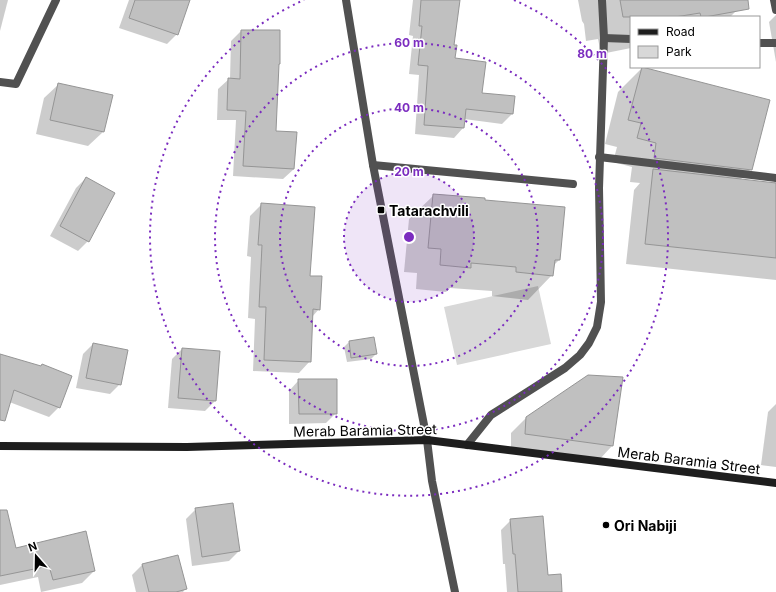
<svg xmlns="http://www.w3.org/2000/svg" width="776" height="592" viewBox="0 0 776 592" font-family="Inter,sans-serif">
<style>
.green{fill:#d8d8d8}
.shadow{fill:#0003}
.building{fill:#c0c0c0;stroke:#959595}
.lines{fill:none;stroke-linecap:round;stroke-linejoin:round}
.lane{stroke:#515151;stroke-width:8}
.street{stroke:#515151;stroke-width:8}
.secondary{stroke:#1e1e1e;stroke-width:8}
.ring{fill:none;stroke:#7b2cbf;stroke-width:2;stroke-dasharray:2 4}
.poi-dot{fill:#000;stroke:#fff;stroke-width:1.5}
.labels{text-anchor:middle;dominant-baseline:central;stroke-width:3;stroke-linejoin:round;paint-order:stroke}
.poi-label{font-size:14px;font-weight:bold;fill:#000;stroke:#fff;text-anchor:start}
.street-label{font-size:14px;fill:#000;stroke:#fff}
.centre{fill:#7b2cbf;stroke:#fff;stroke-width:2}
.ring-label{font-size:12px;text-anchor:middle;font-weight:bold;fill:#7b2cbf;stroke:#fff;stroke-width:3;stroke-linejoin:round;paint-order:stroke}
</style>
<rect width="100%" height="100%" fill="#fff"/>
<polygon class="green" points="538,286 551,344 457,365 444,307"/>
<g class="shadow">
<polygon points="0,0 8,0 0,31"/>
<polygon points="129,0 188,0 177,34 167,44 119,28"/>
<polygon points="413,0 459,0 453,46 454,59 481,93 514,97 512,114 502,124 464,119 463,128 454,138 415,134 419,75 409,74 413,36 409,35"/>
<polygon points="578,0 734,0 736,11 730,17 631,17 631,48 601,54 598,39 586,41 584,24 582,21"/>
<polygon points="776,15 776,62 769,22"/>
<polygon points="241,31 279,31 275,132 296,133 294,169 283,179 233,176 236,120 217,120 218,89 229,79 230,79 231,41"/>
<polygon points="642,68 751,169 740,180 772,184 776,180 776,280 626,264 634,190 640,183 630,182 632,167 613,162 617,147 605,144 618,92"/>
<polygon points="59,84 103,132 88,146 36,134 44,98"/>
<polygon points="86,178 88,241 78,251 50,236 76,188"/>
<polygon points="434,195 559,260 553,266 552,275 528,300 492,296 492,291 450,288 446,292 416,289 417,273 404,272 409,219"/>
<polygon points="262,204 309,277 319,309 312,317 310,361 299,373 253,371 255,319 248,318 251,257 247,256 250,216"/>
<polygon points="349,342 376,354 371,359 347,362 344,347"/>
<polygon points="93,344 120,384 110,394 76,388 83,354"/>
<polygon points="182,349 215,401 205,411 168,408 172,359"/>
<polygon points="0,355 59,407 49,417 4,400 0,402"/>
<polygon points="299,380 336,413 326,423 289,424 289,391"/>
<polygon points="776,404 776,467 761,465 768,412"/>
<polygon points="526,418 612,446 598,461 511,448 511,433"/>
<polygon points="196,509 239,551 229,561 192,566 186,519"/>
<polygon points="0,518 15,549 94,571 82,583 41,592 38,577 0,585"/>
<polygon points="511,520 547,576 561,592 507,592 505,564 503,564 501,530"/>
<polygon points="142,565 185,589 183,592 136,592 132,575"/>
</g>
<g class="building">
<polygon points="135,0 190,0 178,35 129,18"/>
<polygon points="421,0 460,0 454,45 457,45 455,58 486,62 482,93 515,96 513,114 466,109 464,128 424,125 428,66 418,65 422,26 419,26"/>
<polygon points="620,0 748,0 749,9 705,17 701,17 700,13 675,17 623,17"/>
<polygon points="241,30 280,30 280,64 279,64 276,131 297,132 294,169 243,166 246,111 227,110 228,78 240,79"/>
<polygon points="642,67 770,100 752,170 654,158 656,143 637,138 641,123 628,120"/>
<polygon points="58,83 113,95 104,132 50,120"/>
<polygon points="653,169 776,183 776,258 645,244"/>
<polygon points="86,177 115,193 89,242 60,226"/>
<polygon points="433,194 485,198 485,200 565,207 560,260 555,260 553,276 516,272 516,267 471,263 471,268 440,265 441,249 428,248"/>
<polygon points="261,203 315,207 310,276 322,276 320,310 313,309 311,362 264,360 266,307 259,307 262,245 258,245"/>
<polygon points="374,337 377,354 351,358 349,341"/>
<polygon points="93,343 128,350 121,385 86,378"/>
<polygon points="182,348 220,351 216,401 178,398"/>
<polygon points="0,354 41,366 42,364 72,376 60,408 14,390 5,421 0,420"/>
<polygon points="588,375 623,377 613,446 525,434 526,417"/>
<polygon points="298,379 337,379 337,414 299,414"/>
<polygon points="233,503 240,551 202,557 195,508"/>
<polygon points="0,510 7,510 16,548 86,531 95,571 53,580 49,566 0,576"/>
<polygon points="543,516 548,575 561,574 562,592 518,592 515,554 513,554 510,519"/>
<polygon points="178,555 187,589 176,592 149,592 142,564"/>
</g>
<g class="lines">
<g class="lane">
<polyline points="774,0 776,10"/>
<polyline points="604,38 631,39"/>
<polyline points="759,43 776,43"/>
<polyline points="599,157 776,178"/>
<polyline points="373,165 573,184"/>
</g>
<g class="street">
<polyline points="346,0 373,165 427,440 432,481 455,592"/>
<polyline points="0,82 16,84 56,0"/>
<polyline points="467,445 491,415 565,368 580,355 589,343 597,327 601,302 599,188 604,38 602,0"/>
</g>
<polyline class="secondary" points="0,446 187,447 427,440 776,483"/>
</g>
<circle cx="409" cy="237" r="65" fill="#7b2cbf" fill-opacity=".12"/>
<g class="ring">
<circle cx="409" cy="237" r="65"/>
<circle cx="409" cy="237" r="129"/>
<circle cx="409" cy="237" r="194"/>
<path d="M514 0A259 259 0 1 1 304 0"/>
</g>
<g class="poi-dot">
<rect x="377" y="206" width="8" height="8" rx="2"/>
<circle cx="606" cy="525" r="4"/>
</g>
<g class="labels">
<g class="poi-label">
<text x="389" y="210">Tatarachvili</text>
<text x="614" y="525">Ori Nabiji</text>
</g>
<g class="street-label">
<text transform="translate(365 430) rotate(-1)">Merab Baramia Street</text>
<text transform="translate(689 460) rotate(7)">Merab Baramia Street</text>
</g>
</g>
<circle cx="409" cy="237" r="6" class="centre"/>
<g class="ring-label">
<text x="409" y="47">60 m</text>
<text x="592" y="58">80 m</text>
<text x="409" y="112">40 m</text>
<text x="409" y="176">20 m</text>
</g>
<rect x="630" y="16" width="130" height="52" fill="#ffffff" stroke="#999999"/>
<rect x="638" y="29" width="20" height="6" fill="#1e1e1e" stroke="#999999"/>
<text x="666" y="36" font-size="12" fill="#000000">Road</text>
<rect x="638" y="46" width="20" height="12" fill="#d8d8d8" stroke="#999999"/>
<text x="666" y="56" font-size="12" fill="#000000">Park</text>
<g transform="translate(36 556) rotate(340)" stroke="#ffffff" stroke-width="3" paint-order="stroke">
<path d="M0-3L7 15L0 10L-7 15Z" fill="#000000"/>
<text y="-6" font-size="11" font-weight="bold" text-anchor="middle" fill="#000000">N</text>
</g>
</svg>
